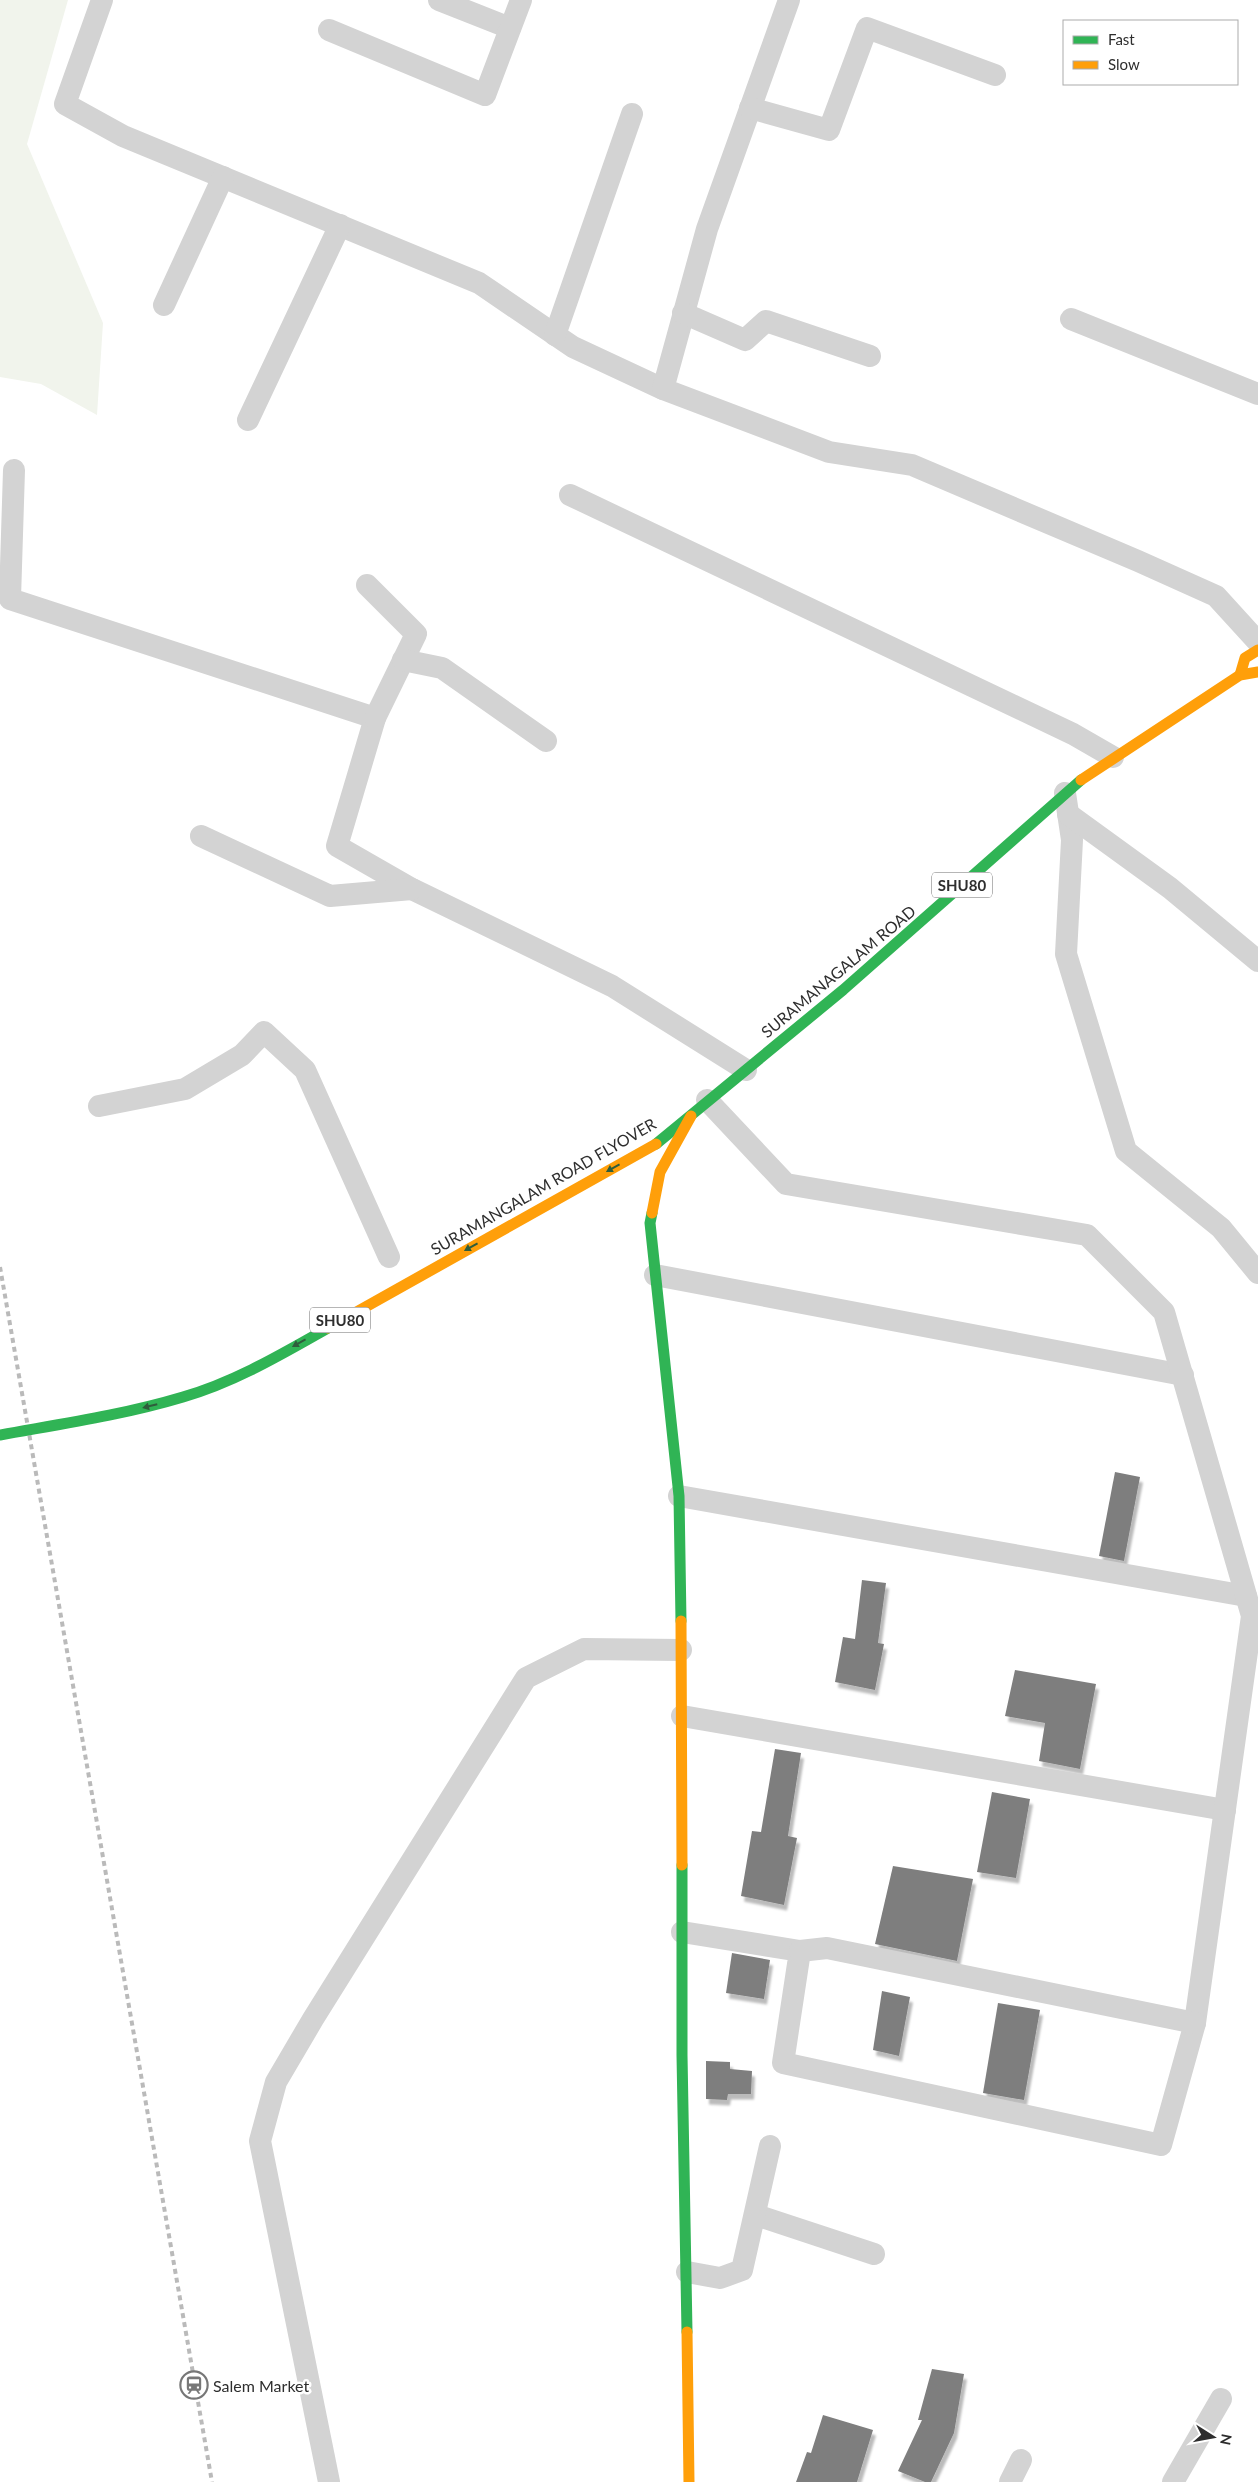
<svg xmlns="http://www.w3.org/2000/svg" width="1258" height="2482" viewBox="0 0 1258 2482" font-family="Lato,sans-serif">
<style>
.green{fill:#f1f4ec}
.building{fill:#7e7e7e;filter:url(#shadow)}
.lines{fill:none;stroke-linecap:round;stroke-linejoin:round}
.street{stroke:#d3d3d3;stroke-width:22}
.fast{stroke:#30b455;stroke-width:11}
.slow{stroke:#ff9f0a;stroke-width:11}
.rail{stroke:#bababa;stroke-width:4;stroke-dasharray:5 4;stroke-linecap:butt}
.fast-bridge{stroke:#30b455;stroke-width:11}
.slow-bridge{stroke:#ff9f0a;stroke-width:11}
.oneway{fill:#2f5d3c}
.labels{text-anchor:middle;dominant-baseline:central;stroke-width:5;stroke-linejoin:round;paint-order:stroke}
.shield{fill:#fff;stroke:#6d6d6d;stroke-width:1}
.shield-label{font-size:15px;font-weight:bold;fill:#2e2e2e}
.street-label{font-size:16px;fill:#2e2e2e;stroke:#fff}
.poi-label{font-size:16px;fill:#2e2e2e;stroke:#fff;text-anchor:start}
</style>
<defs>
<filter id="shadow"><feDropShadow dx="3" dy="5.5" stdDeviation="1" flood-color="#0004"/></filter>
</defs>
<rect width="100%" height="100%" fill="#fff"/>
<polygon class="green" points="0,0 68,0 27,144 103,323 97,415 41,384 0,377"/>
<g class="building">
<polygon points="1115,1472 1140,1477 1124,1561 1099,1556"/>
<polygon points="862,1580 886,1583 878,1643 884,1644 875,1690 835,1682 843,1637 855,1639"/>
<polygon points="1015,1670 1096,1684 1080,1769 1039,1761 1045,1723 1005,1716"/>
<polygon points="775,1749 801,1753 788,1836 797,1838 784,1905 741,1896 752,1831 761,1832"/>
<polygon points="992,1792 1030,1799 1016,1878 977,1872"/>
<polygon points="893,1866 973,1879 957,1961 875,1944"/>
<polygon points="732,1953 770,1960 764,1999 726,1993"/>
<polygon points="882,1991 910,1997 899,2056 873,2050"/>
<polygon points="998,2003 1040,2010 1024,2100 983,2093"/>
<polygon points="706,2061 730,2062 730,2069 752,2071 751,2094 728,2094 727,2100 706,2099"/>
<polygon points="932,2369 964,2374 954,2433 931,2482 925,2482 898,2471 922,2420 918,2420"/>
<polygon points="823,2415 873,2430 857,2482 796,2482 807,2452 811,2453"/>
</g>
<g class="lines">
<g class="street">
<polyline points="102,0 65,104 123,136 479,283 573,347 663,389"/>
<polyline points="439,0 510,28"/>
<polyline points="789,0 707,229 663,389 829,452 912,465 1138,561 1216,596 1258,642"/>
<polyline points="329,30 485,95 521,0"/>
<polyline points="750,108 829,130 867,28 995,75"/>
<polyline points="164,305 223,177"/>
<polyline points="683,313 745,340 766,321 870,356"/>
<polyline points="1071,319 1258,394"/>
<polyline points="555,335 632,114"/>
<polyline points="248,420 340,225"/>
<polyline points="14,470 10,599 375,718 337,846 412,889 612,986 746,1070"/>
<polyline points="570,495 1073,734 1113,757"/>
<polyline points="367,585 416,634 375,718"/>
<polyline points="403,660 442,668 546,741"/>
<polyline points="1065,793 1072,840 1066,954 1126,1151 1221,1228 1258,1273"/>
<polyline points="1068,814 1170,888 1258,961"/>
<polyline points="201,836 330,896 412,889"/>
<polyline points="99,1106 185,1089 242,1055 264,1032 305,1070 389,1257"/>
<polyline points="655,1275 1183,1375"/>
<polyline points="679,1496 1246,1596"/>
<polyline points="682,1716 1225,1810"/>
<polyline points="682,1932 800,1951 783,2063 1161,2145 1195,2023 1252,1616 1164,1312 1087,1235 786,1184 707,1100"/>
<polyline points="800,1951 827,1948 1195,2023"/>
<polyline points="756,2215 874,2254"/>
<polyline points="687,2272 720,2278 742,2270 770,2146"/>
<polyline points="329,2482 260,2141 276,2082 313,2019 526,1678 584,1649 681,1650"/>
<polyline points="1010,2482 1021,2460"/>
<polyline points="1173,2482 1221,2399"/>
</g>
<g class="fast">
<polyline points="656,1144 843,990 1081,780"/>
<polyline points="652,1213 650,1223 679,1496 681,1621"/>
<polyline points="682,1865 682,2055 687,2332"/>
</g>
<g class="slow">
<polyline points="1240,675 1245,658 1258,650"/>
<polyline points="1081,780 1240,675 1258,672"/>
<polyline points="652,1213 660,1172 691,1116"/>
<polyline points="681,1621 682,1865"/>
<polyline points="687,2332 689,2482"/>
</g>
<polyline class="rail" points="0,1267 212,2482"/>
<path class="fast-bridge" d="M 0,1435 C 61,1424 123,1415 183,1397 C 235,1382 282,1354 328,1328"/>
<polyline class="slow-bridge" points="328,1328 656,1144"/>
</g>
<defs><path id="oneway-solid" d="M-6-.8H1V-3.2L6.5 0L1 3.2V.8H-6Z" transform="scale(1.25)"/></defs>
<g class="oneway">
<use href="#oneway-solid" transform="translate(613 1168) rotate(151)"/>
<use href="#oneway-solid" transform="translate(471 1247) rotate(151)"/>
<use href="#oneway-solid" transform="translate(299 1343) rotate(151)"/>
<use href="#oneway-solid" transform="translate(150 1406) rotate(166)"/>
</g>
<defs>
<g id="station-ring" transform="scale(1.4375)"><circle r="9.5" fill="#fff" stroke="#777" stroke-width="1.5"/><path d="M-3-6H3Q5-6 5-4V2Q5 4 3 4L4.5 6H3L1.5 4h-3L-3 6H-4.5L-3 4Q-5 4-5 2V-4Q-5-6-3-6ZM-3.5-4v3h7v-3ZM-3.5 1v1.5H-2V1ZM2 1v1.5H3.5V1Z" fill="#777"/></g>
</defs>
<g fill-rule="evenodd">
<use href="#station-ring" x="194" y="2385"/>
</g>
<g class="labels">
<g class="shield">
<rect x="932" y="872.5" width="60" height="25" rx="4"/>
<rect x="310" y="1307.5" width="60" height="25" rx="4"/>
</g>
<g class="shield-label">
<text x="962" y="885">SHU80</text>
<text x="340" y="1320">SHU80</text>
</g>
<g class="street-label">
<text transform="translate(838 971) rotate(-40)">SURAMANAGALAM ROAD</text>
<text transform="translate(543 1186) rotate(-30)">SURAMANGALAM ROAD FLYOVER</text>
</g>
<g class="poi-label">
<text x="213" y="2385">Salem Market</text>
</g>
</g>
<rect x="1063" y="20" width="175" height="65" fill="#ffffff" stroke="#ababab"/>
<rect x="1073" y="36" width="25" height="8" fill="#30b455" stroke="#ababab"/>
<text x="1108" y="45" font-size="15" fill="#2e2e2e">Fast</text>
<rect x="1073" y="61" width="25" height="8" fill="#ff9f0a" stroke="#ababab"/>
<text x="1108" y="70" font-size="15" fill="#2e2e2e">Slow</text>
<g transform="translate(1213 2437) rotate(101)" stroke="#ffffff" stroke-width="4" paint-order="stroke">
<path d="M0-4L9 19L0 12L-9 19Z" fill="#2e2e2e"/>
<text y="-8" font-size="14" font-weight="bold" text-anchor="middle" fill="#2e2e2e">N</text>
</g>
</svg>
